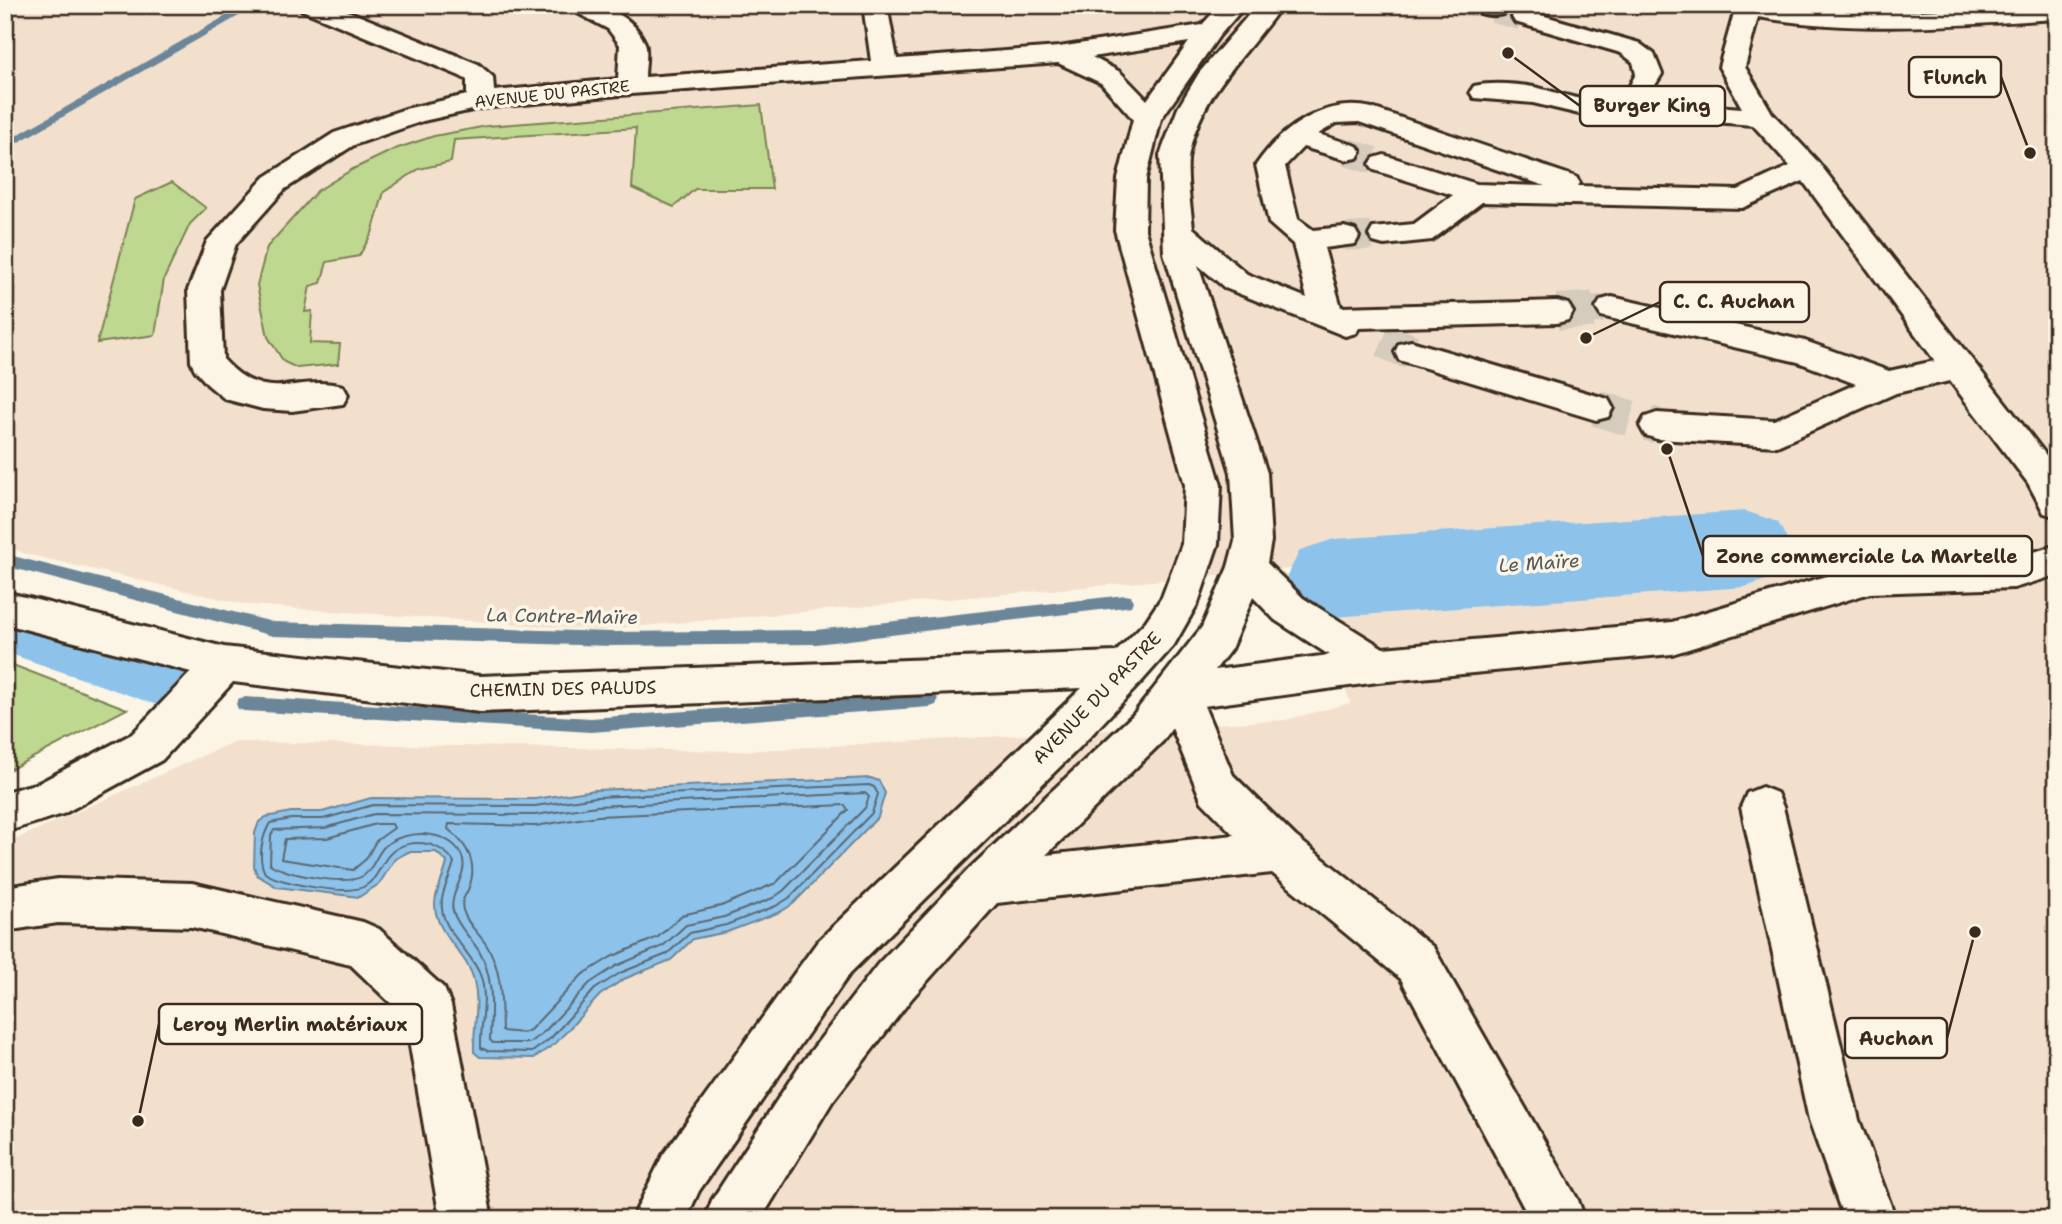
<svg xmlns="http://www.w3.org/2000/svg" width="2062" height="1224" viewBox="0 0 2062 1224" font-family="'Shantell Sans',sans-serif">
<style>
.built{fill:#f3e0cc}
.green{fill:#bed88f;stroke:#7c8156;stroke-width:2}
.water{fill:#8dc3eb;stroke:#6c8699;stroke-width:2}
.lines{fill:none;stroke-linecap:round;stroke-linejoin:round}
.shore{stroke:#5c6770;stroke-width:2}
.stream{fill:#6c8699;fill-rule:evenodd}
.canal{fill:#8dc3eb;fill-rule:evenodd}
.river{fill:#8dc3eb;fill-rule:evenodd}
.minor-tunnel-far1{stroke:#d5ccbd;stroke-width:28;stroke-dasharray:28 14;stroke-linecap:butt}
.minor-tunnel{stroke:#d5ccbd;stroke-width:36;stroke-dasharray:36 18;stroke-linecap:butt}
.minor-casing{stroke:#3b2a1e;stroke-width:6}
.minor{fill:#fcf5e5;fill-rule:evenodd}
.labels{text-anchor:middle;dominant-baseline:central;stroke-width:7;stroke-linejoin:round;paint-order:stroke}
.far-street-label{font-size:16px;fill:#3b2a1e;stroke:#fcf5e5}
.street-label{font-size:18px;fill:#3b2a1e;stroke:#fcf5e5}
.water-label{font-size:19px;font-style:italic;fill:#54585c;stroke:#fcf5e5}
.leader{fill:none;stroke:#3b2a1e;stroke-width:2.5}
.callout-dot{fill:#3b2a1e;stroke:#fcf5e5;stroke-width:2.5}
.callout{fill:#fcf5e5;stroke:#3b2a1e;stroke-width:2.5}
.callout-label{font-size:19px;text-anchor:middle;font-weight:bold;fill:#3b2a1e}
</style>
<rect width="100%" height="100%" fill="#fcf5e5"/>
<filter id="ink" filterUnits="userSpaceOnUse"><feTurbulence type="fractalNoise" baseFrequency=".0143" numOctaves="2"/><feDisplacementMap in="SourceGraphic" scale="14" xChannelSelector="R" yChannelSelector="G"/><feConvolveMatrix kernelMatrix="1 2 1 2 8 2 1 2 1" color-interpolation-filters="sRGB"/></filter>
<g filter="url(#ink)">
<polygon class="built" points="5,5 2057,5 2057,1219 5,1219 5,844 233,742 740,751 1285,720 1350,703 1310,567 598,630 247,605 26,554 5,546"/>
<g class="green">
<polygon points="761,105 772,189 695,189 674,207 632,188 636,128 454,140 451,162 419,169 384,192 372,233 359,256 327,262 321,283 310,286 305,312 312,311 310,343 340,344 338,364 297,368 284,362 268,337 257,285 267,247 317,191 353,169 395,149 434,136 487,126"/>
<polygon points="172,182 206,208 190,224 164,279 155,335 97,343 135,199"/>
<polygon points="5,662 127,709 5,772"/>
</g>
<path class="water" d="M 871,778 L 879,781 L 885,793 L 878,817 L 793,904 L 780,912 L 727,932 L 693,939 L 671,960 L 624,979 L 600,995 L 556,1043 L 534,1058 L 480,1057 L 474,1052 C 473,1028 480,1006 474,981 C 468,953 435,935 435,904 C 435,890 445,876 447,862 L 436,852 L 408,852 L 395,859 L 379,884 L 359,897 L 277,887 L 257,875 L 254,866 L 255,833 L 259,822 L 266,817 L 291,812 L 322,812 L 371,798 L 535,799 L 595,790 Z"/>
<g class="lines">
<g class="shore">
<path d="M 869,785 L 874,787 L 878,794 L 872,813 L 789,898 L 776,906 L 726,925 L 690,933 L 667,954 L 620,973 L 595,989 L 551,1038 L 532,1052 L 488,1051 L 481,1048 C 480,1025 488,999 481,977 C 472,950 438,930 442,899 C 444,886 451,875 454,862 C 441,841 406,835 388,856 C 380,866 377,879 365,886 C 349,896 280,884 265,873 C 257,858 262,837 270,823 L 291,819 L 323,819 L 373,805 L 535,806 L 596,797 Z"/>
<path d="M 865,793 L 869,797 L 865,808 L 783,891 L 773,898 L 724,917 L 686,925 L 663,946 L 616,966 L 590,983 L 545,1031 L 529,1043 L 493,1043 L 490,1040 C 491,1009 495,979 479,951 C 471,938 457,926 453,911 C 448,892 471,873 461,854 C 448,829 405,829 385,846 C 376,854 374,869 363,876 C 346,886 286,875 270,864 L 271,835 L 274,830 L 325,828 L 374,814 L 535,815 L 597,806 Z"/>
<path d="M 845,805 L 848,810 L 776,883 L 721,906 L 682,915 L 658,937 L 611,957 L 582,975 L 530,1030 L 523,1033 L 502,1031 C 501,1003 503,971 487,946 C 480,934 467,925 463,910 C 461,902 464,897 468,890 C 479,864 468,845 448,829 L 449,824 L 535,826 L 598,816 Z"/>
<polygon points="376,824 392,824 394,828 376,841 366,859 353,870 281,859 285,839 327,838"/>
</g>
<g class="stream">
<polygon points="245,5 258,5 5,150 5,142"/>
<polygon points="5,554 273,622 612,632 816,630 1125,595 1131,596 1133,601 1131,606 1125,607 816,644 612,646 273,636 5,566"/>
<polygon points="930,693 936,695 938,700 936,705 930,707 591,732 244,711 238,709 236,704 238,699 244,697 591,718"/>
</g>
<polygon class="canal" points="5,604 201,669 210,687 201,705 180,713 5,652"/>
<polygon class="river" points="1745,511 1778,522 1792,549 1778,576 1745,587 1334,617 1300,606 1286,578 1300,550 1334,539"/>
<g class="minor-tunnel-far1">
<polyline points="1494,9 1524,17"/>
<polyline points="1347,152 1384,164"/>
<polyline points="1344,237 1384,235"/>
<polyline points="1575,311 1612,308"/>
</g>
<g class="minor-tunnel">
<polyline points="1557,312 1599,309"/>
<polyline points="1383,340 1411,352"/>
<polyline points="1596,408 1657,426"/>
</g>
<g class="minor-casing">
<g id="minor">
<path d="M 299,5 L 333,5 L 478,64 L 493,77 L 494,91 L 618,79 L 620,45 L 608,29 L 572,10 L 569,5 C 600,5 630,10 645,43 C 648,52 645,67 645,77 L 871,61 L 863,5 L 887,5 L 897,59 L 1059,47 L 1202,25 L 1220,5 L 1246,5 L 1219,36 L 1161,119 L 1146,179 L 1145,230 L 1221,485 L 1218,544 L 1198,603 L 1174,645 L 1142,681 L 1079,748 L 850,973 L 699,1191 L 686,1219 L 632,1219 L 663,1155 L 818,941 L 1082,688 L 480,712 L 233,682 L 162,760 L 63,814 L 5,832 L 5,792 L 39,783 L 132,734 L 191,672 L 5,624 L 5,592 L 224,647 L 480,676 L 1116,652 L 1146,621 L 1162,597 L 1182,544 L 1185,485 L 1115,230 L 1118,179 L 1133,119 L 1101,83 L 1058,63 L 631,94 L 481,108 L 423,121 L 354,145 L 285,189 L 236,244 L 220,290 L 223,359 C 267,408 296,373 343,386 L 348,395 L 343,404 L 292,411 L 263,409 L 225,399 L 208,385 L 195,370 L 191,362 L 188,290 L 207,241 L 265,177 L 334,133 L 405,109 L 467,95 L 467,80 L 460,76 L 302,10 ZM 1189,42 L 1147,100 L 1120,72 L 1092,57 Z"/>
<path d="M 1257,5 L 1282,5 C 1248,55 1202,90 1189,153 C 1185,173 1191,207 1193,228 L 1247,274 L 1307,298 L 1293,244 L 1269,223 L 1256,165 C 1281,128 1325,97 1372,108 L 1576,177 L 1580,183 L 1578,186 L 1738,190 L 1790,166 L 1753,125 L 1661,118 L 1651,116 L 1647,110 L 1651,104 L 1661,102 L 1742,108 L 1719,67 L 1734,13 L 1723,10 L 1720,5 L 1780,5 L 1894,12 L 2057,5 L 2057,19 C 1958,25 1856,34 1758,17 L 1745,67 L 1772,113 L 1818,162 L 2053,464 L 2057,470 L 2057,517 L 2044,513 L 2028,483 L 1950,381 L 1896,393 L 1777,446 L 1657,439 L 1645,435 L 1640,426 L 1645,417 L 1657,413 L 1774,420 L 1856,384 L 1798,362 L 1601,316 L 1596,308 L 1601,300 L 1612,297 L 1805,341 L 1889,371 L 1935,361 L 1803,181 L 1742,208 L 1482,202 L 1432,240 L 1384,245 L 1373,242 L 1369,235 L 1373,228 L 1414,224 L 1453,195 L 1374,170 L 1370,164 L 1374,158 L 1384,155 L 1394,158 L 1477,184 L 1545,186 L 1359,122 L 1337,123 L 1318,134 L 1357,146 L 1361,152 L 1357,158 L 1347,160 L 1303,147 L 1285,166 L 1298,219 L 1313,230 L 1344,227 L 1355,230 L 1359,237 L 1355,244 L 1324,248 L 1341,307 L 1557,301 L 1568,304 L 1573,312 L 1568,320 L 1557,323 L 1359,328 L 1356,333 L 1345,336 L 1225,288 L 1198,265 L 1267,473 L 1271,541 L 1267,563 L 1303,598 L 1383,648 L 1672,622 L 1870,563 L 2014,558 L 2057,545 L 2057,575 L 2014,588 L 1870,593 L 1672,654 L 1378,682 L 1204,706 L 1233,775 L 1295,836 L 1433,947 L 1578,1200 L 1585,1219 L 1530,1219 L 1401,979 L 1272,873 L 997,903 L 912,998 L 832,1102 L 761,1219 L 705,1219 L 712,1200 L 798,1068 L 878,964 L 970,868 L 1133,715 L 1202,627 L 1228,567 L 1235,541 L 1231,473 L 1164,253 L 1160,155 L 1178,108 L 1199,73 ZM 1253,597 L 1275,620 L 1329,655 L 1215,670 L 1231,649 ZM 1172,728 L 1202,802 L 1234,835 L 1046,855 L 1163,741 Z"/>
<path d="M 1470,5 L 1504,5 L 1506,9 L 1503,14 C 1492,17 1477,15 1470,5 Z"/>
<path d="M 1524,10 L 1639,43 L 1654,54 L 1662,74 L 1641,108 L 1617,116 L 1592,117 L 1533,103 L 1474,98 L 1470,92 L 1474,86 C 1492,82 1516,84 1534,87 C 1555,91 1602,110 1621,97 C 1627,93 1632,81 1636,74 L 1633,62 L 1621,53 L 1515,22 L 1512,17 L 1515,12 Z"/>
<polygon points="1411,341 1608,399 1613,408 1608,417 1596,420 1399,360 1395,352 1399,344"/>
<polygon points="1762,787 1777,793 1783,807 1859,1120 1896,1219 1844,1219 1809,1120 1741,807 1747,793"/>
<polygon points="58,879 192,883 363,922 379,929 444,988 451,1005 492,1219 440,1219 405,1017 351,965 192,927 58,923 5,931 5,887"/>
</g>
</g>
<use href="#minor" class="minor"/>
</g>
</g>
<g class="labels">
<g class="far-street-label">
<text transform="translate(552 94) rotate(-6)">AVENUE DU PASTRE</text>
</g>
<g class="street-label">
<text transform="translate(563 689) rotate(-1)">CHEMIN DES PALUDS</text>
<text transform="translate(1097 698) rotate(-46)">AVENUE DU PASTRE</text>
</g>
<g class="water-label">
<text transform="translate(1539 563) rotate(-4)">Le Maïre</text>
<text transform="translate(562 616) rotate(1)">La Contre-Maïre</text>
</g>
</g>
<path class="leader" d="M2030 153L2001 77M1508 53L1580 106M1586 338L1660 302M1667 449L1703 556M138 1121L159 1024M1975 932L1947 1038"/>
<g class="callout-dot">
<circle cx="2030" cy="153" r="7"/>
<circle cx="1508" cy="53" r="7"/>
<circle cx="1586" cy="338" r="7"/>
<circle cx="1667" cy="449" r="7"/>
<circle cx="138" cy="1121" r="7"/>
<circle cx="1975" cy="932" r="7"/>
</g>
<g class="callout">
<rect x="1909" y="57" width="92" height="40" rx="7"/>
<rect x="1580" y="86" width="145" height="40" rx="7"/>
<rect x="1660" y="282" width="149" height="40" rx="7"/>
<rect x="1703" y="536" width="329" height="40" rx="7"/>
<rect x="159" y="1004" width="263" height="40" rx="7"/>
<rect x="1845" y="1018" width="102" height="40" rx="7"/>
</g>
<g class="callout-label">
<text x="1955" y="84">Flunch</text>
<text x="1652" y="112">Burger King</text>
<text x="1734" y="308">C. C. Auchan</text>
<text x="1867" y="563">Zone commerciale La Martelle</text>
<text x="290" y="1031">Leroy Merlin matériaux</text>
<text x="1896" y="1045">Auchan</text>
</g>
<rect width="2062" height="1224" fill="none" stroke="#fcf5e5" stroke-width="28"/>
<rect x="14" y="14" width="2034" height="1196" fill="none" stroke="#3b2a1e" stroke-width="2.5" filter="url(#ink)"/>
</svg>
